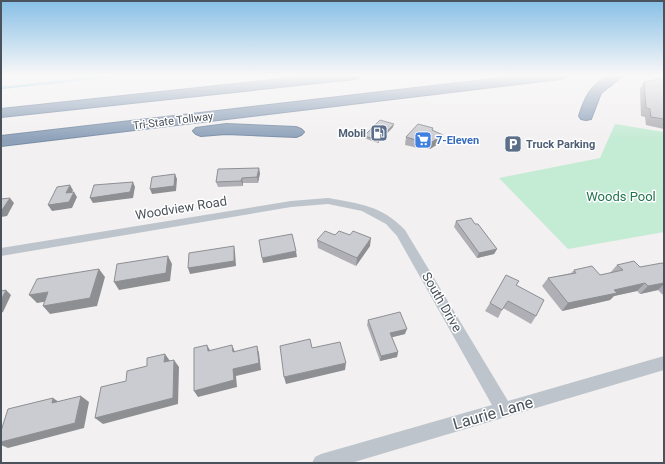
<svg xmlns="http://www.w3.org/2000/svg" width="665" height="464" viewBox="0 0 665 464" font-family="Roboto,sans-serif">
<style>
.green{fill:#c4ebd4}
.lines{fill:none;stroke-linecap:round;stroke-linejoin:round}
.stream{stroke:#96cfe3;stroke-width:2.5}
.motorway-casing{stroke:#798ca5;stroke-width:2}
.minor{fill:#bdc4cb;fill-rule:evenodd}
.motorway{fill:#8da1b9;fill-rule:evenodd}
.wall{fill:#afafb5}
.shaded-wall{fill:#8e8f93}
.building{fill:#cbccd2;stroke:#8e8f93}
.labels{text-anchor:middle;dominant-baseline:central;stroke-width:3;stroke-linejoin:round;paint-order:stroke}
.far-street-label{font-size:11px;fill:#4a525b;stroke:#fff}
.far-service-label{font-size:11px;font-weight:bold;fill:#4e5e75;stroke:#fff;text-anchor:end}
.far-shop-label{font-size:11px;font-weight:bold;fill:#366cbe;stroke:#fff;text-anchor:start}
.park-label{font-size:13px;fill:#22754f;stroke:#fff}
.street-label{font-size:13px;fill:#4a525b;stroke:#fff}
.near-street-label{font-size:16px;fill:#4a525b;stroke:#fff}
</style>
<rect width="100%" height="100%" fill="#f2f0f0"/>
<polygon class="green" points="615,124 664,132 664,232 568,249 499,178 600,158"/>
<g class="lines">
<polyline class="stream" points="1,88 124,75"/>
<g class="motorway-casing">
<g id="motorway">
<polygon points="319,75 361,75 359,78 355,79 1,117 1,109"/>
<polygon points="528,75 566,75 564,78 560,79 1,146 1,136"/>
<path d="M 609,75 L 624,75 L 601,93 L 591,119 L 586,120 L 581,119 L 579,116 C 585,97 591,85 609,75 Z"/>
<polygon points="226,124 296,127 301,129 304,132 301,135 296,137 226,134 201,136 196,134 193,131 196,128"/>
</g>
</g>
<path class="minor" d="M 328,198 C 360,204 381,205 405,230 L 508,401 L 664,356 L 664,370 L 351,463 L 312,463 L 315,457 L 321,454 L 492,405 L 397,236 L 386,224 L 362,211 L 328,204 L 291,207 L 1,256 L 1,248 L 291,201 Z"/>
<use href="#motorway" class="motorway"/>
</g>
<g class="wall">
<polygon points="664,78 664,129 646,125 645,117 641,116 640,89 644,82"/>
<polygon points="393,127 378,143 364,138 364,136"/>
<polygon points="433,128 433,130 441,142 430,149 425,147 420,146 418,148 405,145 406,137"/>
<polygon points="260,173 258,183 243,183 243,186 218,187 216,182"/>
<polygon points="456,221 475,224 497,249 494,254 477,258 454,227"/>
<polygon points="317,240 370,246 356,266 318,248"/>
<polygon points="664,264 664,296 658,290 640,294 637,291 614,296 610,300 562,311 542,286 548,278 571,273 574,270 600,275 610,273 617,265 640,267"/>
<polygon points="519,281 516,286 536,316 531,324 503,308 498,318 485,311 490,303"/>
<polygon points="368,320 405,334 392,337 398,352 397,357 380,361 367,325"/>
</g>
<g class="shaded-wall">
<polygon points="394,124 393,127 378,143 378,140"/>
<polygon points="443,135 441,142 430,149 432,142"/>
<polygon points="421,139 420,146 418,148 419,141"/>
<polygon points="259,168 260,173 258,183 257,177"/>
<polygon points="175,174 177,179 176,191 152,194 150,189"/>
<polygon points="242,178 243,183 243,186 241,181"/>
<polygon points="133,182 135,187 133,198 93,203 90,198"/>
<polygon points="70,185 73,190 70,198 66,193"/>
<polygon points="74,192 77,197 72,208 52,211 48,205"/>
<polygon points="10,198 14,203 7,216 1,217 1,210"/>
<polygon points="371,238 370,246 356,266 357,258"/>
<polygon points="234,246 235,252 236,266 190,274 188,268"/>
<polygon points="497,249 494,254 477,258 479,253"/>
<polygon points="296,251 297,257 263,263 262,258"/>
<polygon points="168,256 172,264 170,281 119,290 114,282"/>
<polygon points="99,269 105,277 97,306 50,314 43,306"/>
<polygon points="645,283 637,291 614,296 610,300 562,311 568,303 614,290"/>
<polygon points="664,283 664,284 658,290 640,294 648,286"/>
<polygon points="6,290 11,295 3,312 1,313 1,300"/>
<polygon points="48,292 55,300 37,303 29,295"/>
<polygon points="407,329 405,334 389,338 390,333"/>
<polygon points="207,345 211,352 208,351"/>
<polygon points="232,345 235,352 233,352"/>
<polygon points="257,346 259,353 261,370 236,376 237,387 198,397 194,391 233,369"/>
<polygon points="398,352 397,357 380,361 381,356"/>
<polygon points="165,354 170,361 164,362"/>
<polygon points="174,360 179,367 178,404 103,424 95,418"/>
<polygon points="346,363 345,370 286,384 284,377"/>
<polygon points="81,396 89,402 84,428 8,448 1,445 1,442"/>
<polygon points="53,398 62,404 52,403"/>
</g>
<g class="building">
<polygon points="664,78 664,119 651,117 650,109 646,108 644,82"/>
<polygon points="380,120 394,124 378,140 364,136"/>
<polygon points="418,124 433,128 432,130 443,135 432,142 426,139 421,139 419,141 406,137"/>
<polygon points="259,168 257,177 242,178 241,181 216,182 218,169"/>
<polygon points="175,174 174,186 150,189 152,177"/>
<polygon points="133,182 130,192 90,198 94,185"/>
<polygon points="70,185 66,193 74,192 69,202 48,205 57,187"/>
<polygon points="10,198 2,210 1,210 1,199"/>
<polygon points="471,218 475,224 478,224 497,249 479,253 456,221"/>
<polygon points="325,231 335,235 339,231 350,235 353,231 371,238 357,258 317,240"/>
<polygon points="292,234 296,251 262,258 259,240"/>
<polygon points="234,246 234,261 188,268 189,253"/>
<polygon points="168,256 166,273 114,282 117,264"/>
<polygon points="634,261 640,267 662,263 664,264 664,283 648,286 645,283 614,290 617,293 568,303 548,278 576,273 574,270 592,266 600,275 623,270 617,265"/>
<polygon points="99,269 90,298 43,306 48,292 29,295 37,279"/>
<polygon points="506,275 519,281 516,285 544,300 536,316 508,301 502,310 490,303"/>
<polygon points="6,290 1,300 1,291"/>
<polygon points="400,312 407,329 390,333 398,352 381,356 368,320"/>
<polygon points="310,339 312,348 340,342 346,363 284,377 280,346"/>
<polygon points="207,345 208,351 232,345 233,352 257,346 259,363 233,369 234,380 194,391 194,348"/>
<polygon points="165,354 164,362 174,360 173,398 95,418 101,387 126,381 127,371 147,366 147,358"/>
<polygon points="81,396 75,423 1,442 1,431 8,409 53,398 52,403"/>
</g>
<linearGradient id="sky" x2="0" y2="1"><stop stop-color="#87bfe6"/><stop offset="0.54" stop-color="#f9f8f8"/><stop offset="1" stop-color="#f9f8f8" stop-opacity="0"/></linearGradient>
<rect width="665" height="140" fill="url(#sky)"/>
<defs>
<g id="fuel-square" transform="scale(0.9)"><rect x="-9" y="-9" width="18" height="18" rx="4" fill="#5c6f8a" stroke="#fff"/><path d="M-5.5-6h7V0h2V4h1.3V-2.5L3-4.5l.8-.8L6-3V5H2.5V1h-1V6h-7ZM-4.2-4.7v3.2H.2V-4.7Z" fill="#fff"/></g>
<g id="supermarket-square" transform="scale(0.9)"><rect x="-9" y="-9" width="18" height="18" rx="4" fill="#3f7fe0" stroke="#fff"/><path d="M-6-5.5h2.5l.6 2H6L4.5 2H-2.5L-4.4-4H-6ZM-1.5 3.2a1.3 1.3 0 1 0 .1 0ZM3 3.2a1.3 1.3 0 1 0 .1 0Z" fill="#fff"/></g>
<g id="parking-square" transform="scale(0.9)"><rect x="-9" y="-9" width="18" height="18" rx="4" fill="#5c6f8a" stroke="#fff"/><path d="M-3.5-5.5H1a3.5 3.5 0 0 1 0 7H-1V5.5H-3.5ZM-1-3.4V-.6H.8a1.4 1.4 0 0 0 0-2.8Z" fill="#fff"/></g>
</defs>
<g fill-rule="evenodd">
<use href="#fuel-square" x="379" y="133"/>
<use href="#supermarket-square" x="423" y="140"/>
<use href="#parking-square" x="513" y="144"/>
</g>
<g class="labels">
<g class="far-street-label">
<text transform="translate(173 121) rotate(-7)">Tri-State Tollway</text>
</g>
<g class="far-service-label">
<text x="366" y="133">Mobil</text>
<text x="526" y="144" text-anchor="start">Truck Parking</text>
</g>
<g class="far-shop-label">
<text x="436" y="140">7-Eleven</text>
</g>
<g class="park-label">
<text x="621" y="196">Woods Pool</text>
</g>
<g class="street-label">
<text transform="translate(181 208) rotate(-9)">Woodview Road</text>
<text transform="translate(442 302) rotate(60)">South Drive</text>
</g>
<g class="near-street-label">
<text transform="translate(493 413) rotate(-16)">Laurie Lane</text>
</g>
</g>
<rect width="665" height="464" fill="none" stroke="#4a525b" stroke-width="4"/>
</svg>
